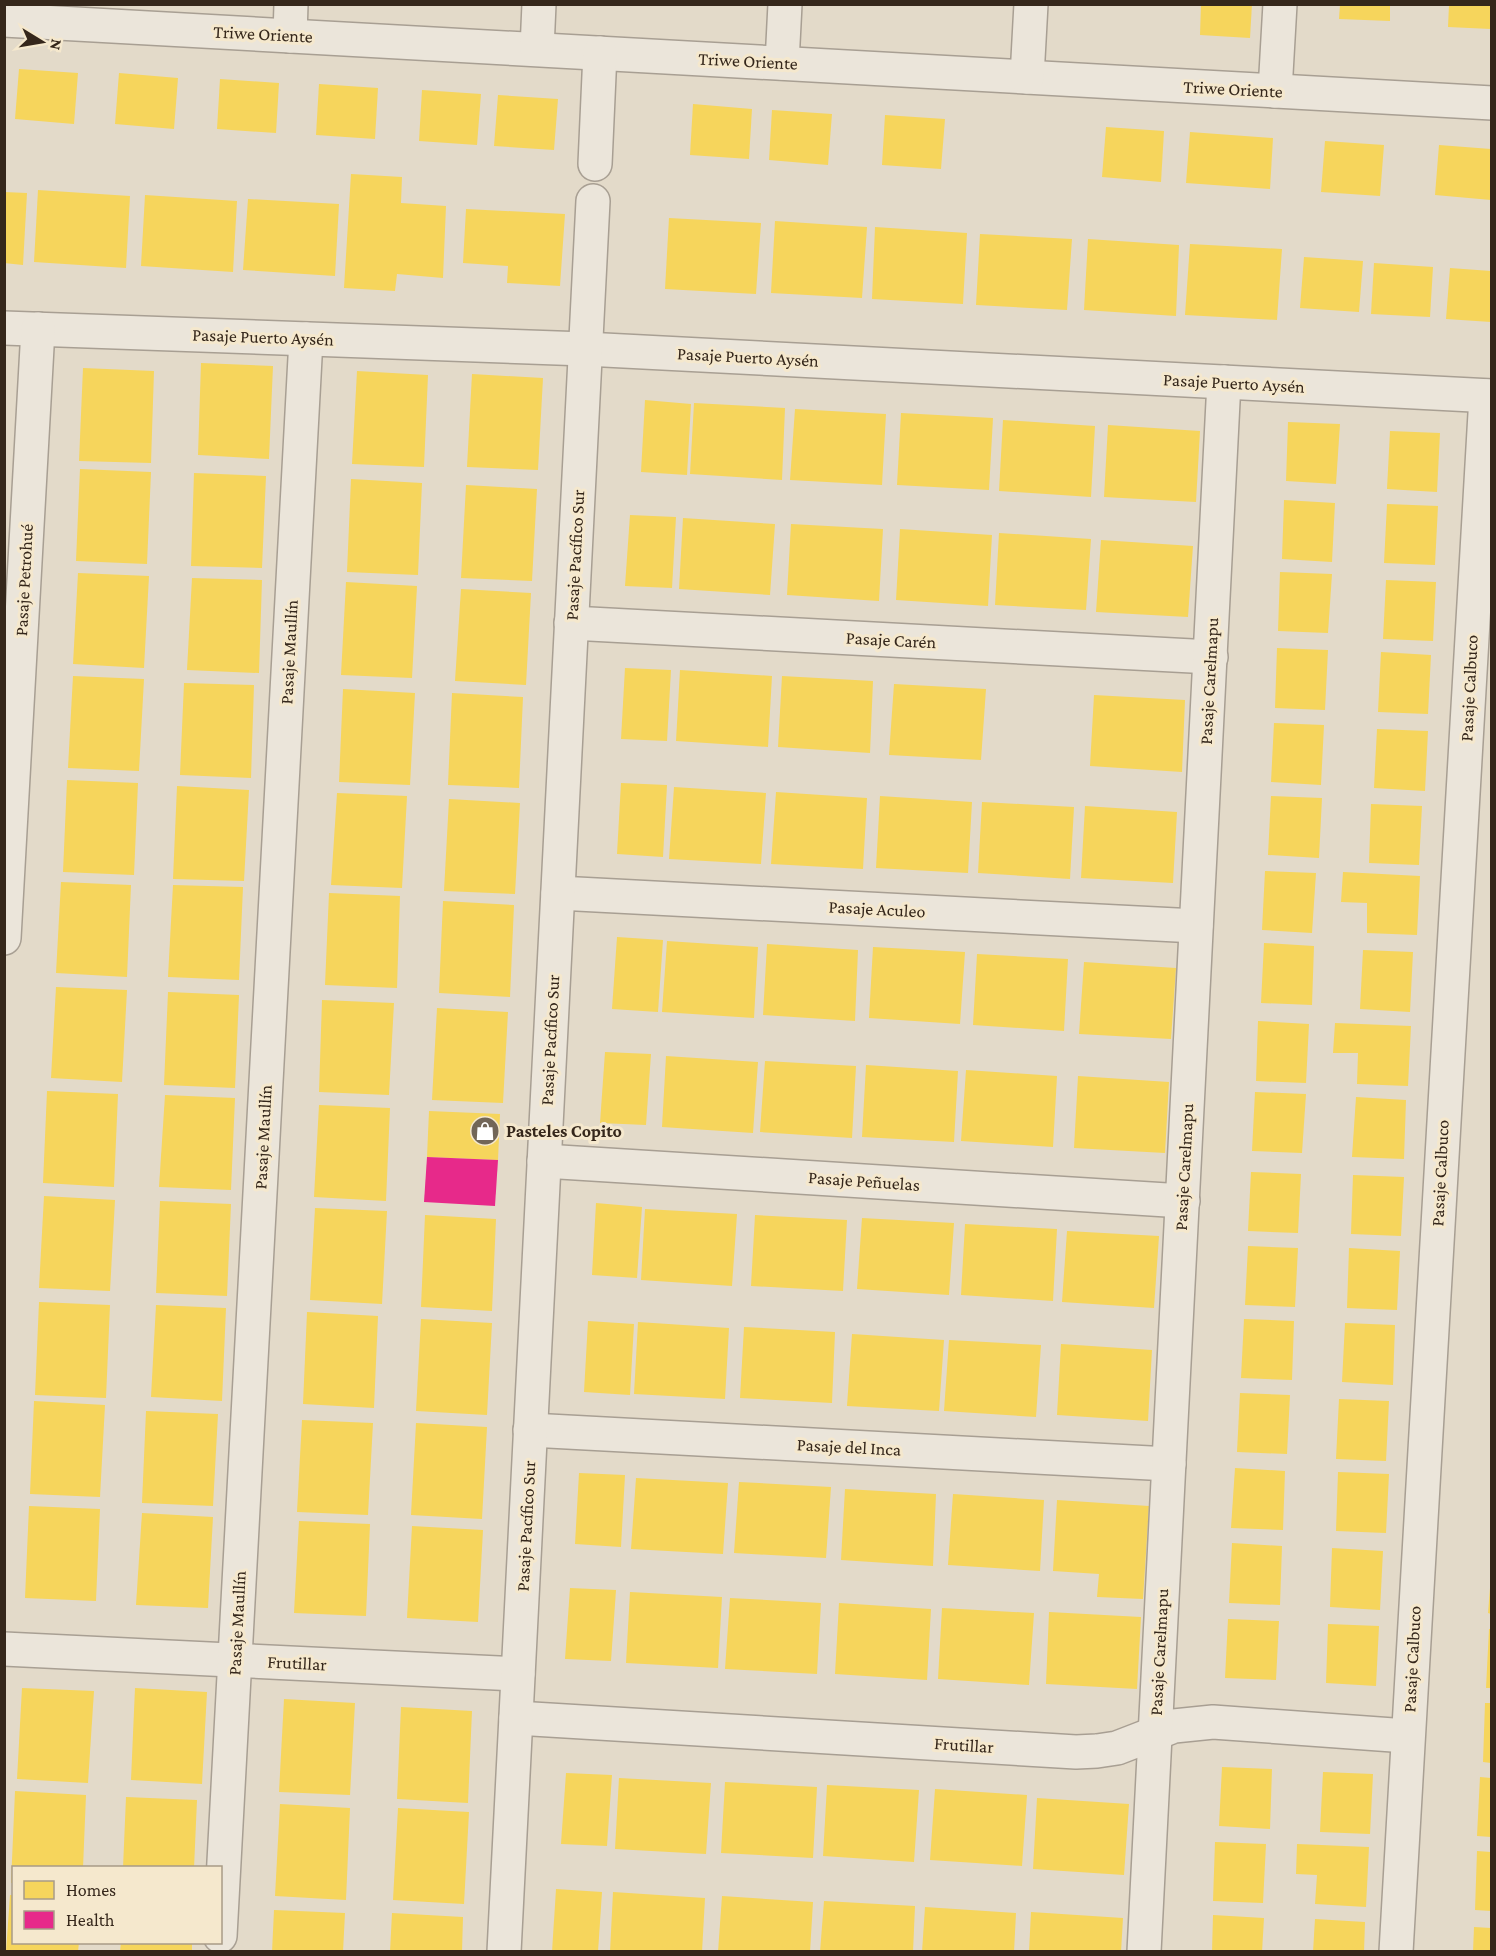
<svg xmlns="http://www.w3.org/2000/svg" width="1496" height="1956" viewBox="0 0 1496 1956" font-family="'Crimson Pro',serif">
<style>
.homes{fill:#f6d55c}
.health{fill:#e7298a}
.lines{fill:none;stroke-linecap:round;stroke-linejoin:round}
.minor-casing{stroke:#a89f93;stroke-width:36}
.minor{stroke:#ebe5da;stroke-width:33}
.labels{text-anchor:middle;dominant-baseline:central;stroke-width:6;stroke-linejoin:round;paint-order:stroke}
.street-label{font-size:18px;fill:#35271b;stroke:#f5e8cd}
.poi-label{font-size:18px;font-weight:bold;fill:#35271b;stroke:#f5e8cd;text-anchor:start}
</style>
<rect width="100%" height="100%" fill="#e3dac9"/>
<g class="homes">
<polygon points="1201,4 1252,4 1250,38 1200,35"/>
<polygon points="1340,4 1390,4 1390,21 1339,19"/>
<polygon points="1449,5 1491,5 1491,29 1448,27"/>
<polygon points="19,69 78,73 74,124 15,119"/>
<polygon points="119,73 178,78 174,129 115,124"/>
<polygon points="220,79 279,83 276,133 217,129"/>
<polygon points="319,84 378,88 375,139 316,135"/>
<polygon points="422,90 481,94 477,145 419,141"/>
<polygon points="498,95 558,99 554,150 494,146"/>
<polygon points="693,104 752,109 749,159 690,155"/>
<polygon points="772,110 832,114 828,165 769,160"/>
<polygon points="885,115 945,119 941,169 882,165"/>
<polygon points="1106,127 1164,131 1161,182 1102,177"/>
<polygon points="1190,132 1273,138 1270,189 1186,183"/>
<polygon points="1325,141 1384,145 1380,196 1321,192"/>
<polygon points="1439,145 1491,149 1491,200 1435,195"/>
<polygon points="351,174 402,177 401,203 446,206 443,278 397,274 395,291 344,288"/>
<polygon points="38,190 130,196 126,268 34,262"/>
<polygon points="4,192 27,193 23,265 4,263"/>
<polygon points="145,195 237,201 233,272 141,266"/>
<polygon points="248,199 339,204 335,276 243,270"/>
<polygon points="466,209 565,214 560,286 507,283 508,266 463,263"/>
<polygon points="669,218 761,223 756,294 665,289"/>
<polygon points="775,221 867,227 862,298 771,293"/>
<polygon points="875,227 967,233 963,304 872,299"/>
<polygon points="980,234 1072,239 1067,310 976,305"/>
<polygon points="1088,239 1179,245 1176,316 1084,310"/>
<polygon points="1190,244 1282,249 1277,320 1185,315"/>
<polygon points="1304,257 1363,261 1359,312 1300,308"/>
<polygon points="1374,263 1433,267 1430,317 1371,314"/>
<polygon points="1450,268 1491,271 1491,322 1446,319"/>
<polygon points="201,363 273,366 269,459 198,455"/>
<polygon points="83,368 154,371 151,463 79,461"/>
<polygon points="357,371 428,375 424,467 352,464"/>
<polygon points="472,374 543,378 538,470 467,467"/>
<polygon points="645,400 691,404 687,475 641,472"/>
<polygon points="694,403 785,408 782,480 690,474"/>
<polygon points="795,409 886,414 882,485 790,480"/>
<polygon points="901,413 993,418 989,490 897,485"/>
<polygon points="1003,420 1095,426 1091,497 999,491"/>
<polygon points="1288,422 1340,424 1336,484 1286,481"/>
<polygon points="1108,425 1200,431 1196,502 1104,497"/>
<polygon points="1390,431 1440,433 1437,492 1387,489"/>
<polygon points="80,469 151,472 147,564 76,561"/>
<polygon points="194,473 266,476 262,568 191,566"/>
<polygon points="351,479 422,483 418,575 347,572"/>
<polygon points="466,485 537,489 532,581 461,578"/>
<polygon points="1284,500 1335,503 1332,562 1282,559"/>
<polygon points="1387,504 1438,506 1435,565 1384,563"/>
<polygon points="630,515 676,517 672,588 625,586"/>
<polygon points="683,518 775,524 770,595 679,589"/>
<polygon points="791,524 883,529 879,601 787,595"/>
<polygon points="900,529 992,535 988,606 896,600"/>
<polygon points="999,533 1091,539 1086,610 995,605"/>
<polygon points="1101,540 1193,546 1188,617 1096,612"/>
<polygon points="1280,572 1332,574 1328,633 1278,631"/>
<polygon points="78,573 149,576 144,668 73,664"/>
<polygon points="192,578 262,580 259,673 187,670"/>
<polygon points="1386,580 1436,582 1433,641 1383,639"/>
<polygon points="346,582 417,586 412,678 341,675"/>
<polygon points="461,589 531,593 526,685 455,681"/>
<polygon points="1277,648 1328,650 1325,710 1275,708"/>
<polygon points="1381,652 1431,655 1428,714 1378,712"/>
<polygon points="625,668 671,670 667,741 621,739"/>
<polygon points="680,670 772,676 768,747 676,741"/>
<polygon points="73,676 144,679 139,771 68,768"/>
<polygon points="782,676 873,681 870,753 778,747"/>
<polygon points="184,683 254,685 251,778 180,775"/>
<polygon points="894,684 986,689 981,760 889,755"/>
<polygon points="343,689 415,693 410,785 339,782"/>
<polygon points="452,693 523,697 519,788 448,785"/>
<polygon points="1094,695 1185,700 1182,772 1090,766"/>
<polygon points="1274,723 1324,725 1321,785 1271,782"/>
<polygon points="1377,729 1428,731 1425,791 1374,788"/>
<polygon points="67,780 138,783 134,875 63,872"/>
<polygon points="621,783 667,785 663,857 617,854"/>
<polygon points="177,786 249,790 244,881 173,879"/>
<polygon points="674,787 766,793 761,864 669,859"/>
<polygon points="776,792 867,798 863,869 771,864"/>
<polygon points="337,793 407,796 402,888 331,885"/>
<polygon points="880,796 972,802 968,873 876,868"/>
<polygon points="1271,796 1322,798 1319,858 1268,855"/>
<polygon points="449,799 520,803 515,894 444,891"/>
<polygon points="982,802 1074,807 1070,879 978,873"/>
<polygon points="1371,804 1422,806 1419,865 1369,863"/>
<polygon points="1085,806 1177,812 1173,883 1081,878"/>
<polygon points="1265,871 1316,873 1312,933 1262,930"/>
<polygon points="1343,872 1420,876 1417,935 1367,933 1367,903 1341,902"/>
<polygon points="61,882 131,885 127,977 56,973"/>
<polygon points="173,885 243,887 239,980 168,977"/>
<polygon points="329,893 400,896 397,988 325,985"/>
<polygon points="443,901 514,905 510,997 439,993"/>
<polygon points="617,937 663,940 658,1012 612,1009"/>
<polygon points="667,941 758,947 754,1018 662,1012"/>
<polygon points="1264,943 1314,946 1312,1005 1261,1003"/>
<polygon points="767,944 858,950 855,1021 763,1015"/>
<polygon points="873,947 965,952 960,1024 869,1018"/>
<polygon points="1363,950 1413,952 1410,1012 1360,1009"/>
<polygon points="977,954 1068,959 1064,1031 973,1025"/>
<polygon points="1084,962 1176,968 1171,1039 1079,1034"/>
<polygon points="56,987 127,990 122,1082 51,1078"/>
<polygon points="168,992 239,995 235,1088 164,1085"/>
<polygon points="322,1000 394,1003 389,1095 319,1092"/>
<polygon points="437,1008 508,1012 503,1103 432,1100"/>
<polygon points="1258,1021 1309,1024 1306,1083 1256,1081"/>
<polygon points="1335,1023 1411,1026 1408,1086 1357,1084 1358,1053 1333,1053"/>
<polygon points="605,1052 651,1054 646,1125 600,1123"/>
<polygon points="666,1056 758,1062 753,1133 662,1127"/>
<polygon points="765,1061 856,1066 852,1138 760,1132"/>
<polygon points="866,1065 958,1071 954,1142 862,1137"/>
<polygon points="966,1070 1057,1076 1053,1147 961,1141"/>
<polygon points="1078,1076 1169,1082 1165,1153 1074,1148"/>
<polygon points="47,1091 118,1094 114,1187 43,1183"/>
<polygon points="1255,1092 1306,1094 1302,1153 1252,1151"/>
<polygon points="165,1095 235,1098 231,1190 159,1187"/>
<polygon points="1356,1097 1406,1100 1404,1159 1352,1157"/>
<polygon points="319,1105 390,1108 386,1201 314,1197"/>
<polygon points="429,1111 500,1114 498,1160 427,1157"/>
<polygon points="1251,1172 1301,1174 1298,1233 1248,1231"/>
<polygon points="1353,1175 1404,1177 1401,1236 1351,1234"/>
<polygon points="44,1196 115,1200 110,1291 39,1288"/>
<polygon points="160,1201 231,1204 227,1296 156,1293"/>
<polygon points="596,1203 642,1207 637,1278 592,1275"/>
<polygon points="315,1208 387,1211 382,1304 310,1300"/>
<polygon points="645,1209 737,1214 732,1286 641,1280"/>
<polygon points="425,1215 496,1219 492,1311 421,1307"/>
<polygon points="755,1215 847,1220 843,1291 751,1286"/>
<polygon points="862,1218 954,1223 949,1295 857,1289"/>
<polygon points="965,1224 1057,1229 1053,1301 961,1295"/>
<polygon points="1067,1231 1159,1236 1154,1308 1062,1302"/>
<polygon points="1248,1246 1298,1248 1295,1307 1245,1305"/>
<polygon points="1349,1248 1400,1251 1397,1310 1347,1308"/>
<polygon points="39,1302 110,1305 106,1398 35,1395"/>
<polygon points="156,1305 226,1308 222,1401 151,1397"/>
<polygon points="307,1312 378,1316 374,1408 303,1404"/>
<polygon points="421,1319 492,1323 487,1415 416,1411"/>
<polygon points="1244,1319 1294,1321 1292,1380 1241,1378"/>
<polygon points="588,1321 634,1324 630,1395 584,1392"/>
<polygon points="638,1322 729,1328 725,1399 634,1394"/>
<polygon points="1345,1323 1395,1325 1393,1385 1342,1382"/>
<polygon points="744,1327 835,1332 832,1403 740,1398"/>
<polygon points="852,1334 944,1340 939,1411 847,1406"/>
<polygon points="949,1340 1041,1345 1036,1417 944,1411"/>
<polygon points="1061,1344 1152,1350 1148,1421 1057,1415"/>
<polygon points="1240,1393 1290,1395 1287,1454 1237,1452"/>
<polygon points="1339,1399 1389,1401 1386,1461 1336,1459"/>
<polygon points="34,1401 105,1405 100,1497 30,1494"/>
<polygon points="146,1411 218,1414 213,1506 142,1503"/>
<polygon points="302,1420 373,1423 368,1515 297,1512"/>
<polygon points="416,1423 487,1427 482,1519 411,1515"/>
<polygon points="1235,1468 1285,1471 1283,1530 1231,1528"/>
<polygon points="1338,1472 1389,1474 1386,1533 1336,1531"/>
<polygon points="579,1473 625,1475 621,1547 575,1544"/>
<polygon points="636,1478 728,1483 723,1554 631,1549"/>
<polygon points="739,1482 831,1487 826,1558 734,1553"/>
<polygon points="845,1489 936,1494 933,1566 841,1560"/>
<polygon points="953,1494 1044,1500 1040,1571 948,1565"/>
<polygon points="1057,1500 1149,1506 1143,1599 1097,1597 1099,1574 1053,1571"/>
<polygon points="29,1506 100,1509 96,1601 25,1598"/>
<polygon points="142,1513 213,1517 208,1608 136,1605"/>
<polygon points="299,1521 370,1524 366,1616 294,1613"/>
<polygon points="412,1526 483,1530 478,1622 407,1618"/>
<polygon points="1232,1543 1282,1546 1280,1605 1229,1603"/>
<polygon points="1332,1548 1383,1551 1380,1610 1330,1607"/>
<polygon points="570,1588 616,1590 611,1661 565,1659"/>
<polygon points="1490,1588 1491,1588 1491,1614 1488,1613"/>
<polygon points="630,1592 722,1597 718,1668 626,1663"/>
<polygon points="730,1598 821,1603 817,1674 725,1669"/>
<polygon points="839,1603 931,1609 927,1680 835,1674"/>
<polygon points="942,1608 1034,1613 1029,1685 938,1679"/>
<polygon points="1049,1612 1141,1617 1137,1689 1046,1684"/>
<polygon points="1228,1619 1279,1621 1276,1680 1225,1678"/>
<polygon points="1328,1624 1379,1626 1376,1686 1326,1683"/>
<polygon points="1489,1629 1491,1629 1491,1688 1486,1688"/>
<polygon points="22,1688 94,1691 88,1783 17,1779"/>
<polygon points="135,1688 207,1692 202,1784 131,1780"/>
<polygon points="284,1699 355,1703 350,1795 279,1792"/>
<polygon points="1485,1703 1491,1703 1491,1763 1483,1762"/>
<polygon points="401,1707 472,1711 468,1803 397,1799"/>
<polygon points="1222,1767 1272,1769 1270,1829 1219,1826"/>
<polygon points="1323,1772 1373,1774 1370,1834 1320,1832"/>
<polygon points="566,1773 612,1775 607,1846 561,1844"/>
<polygon points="1480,1777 1491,1778 1491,1837 1477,1836"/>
<polygon points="619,1778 711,1783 706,1854 615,1849"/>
<polygon points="725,1782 817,1787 813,1858 721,1853"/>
<polygon points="827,1785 919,1790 914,1862 823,1856"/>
<polygon points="935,1789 1027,1795 1022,1866 930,1860"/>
<polygon points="15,1791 86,1795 83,1868 14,1868 14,1883 11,1883"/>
<polygon points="126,1797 197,1800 194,1868 123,1868"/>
<polygon points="1037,1798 1129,1804 1124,1875 1033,1869"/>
<polygon points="280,1804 350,1808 346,1900 275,1896"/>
<polygon points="398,1808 469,1812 464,1904 393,1900"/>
<polygon points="1215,1842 1266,1844 1263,1903 1213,1901"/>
<polygon points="1297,1844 1369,1847 1366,1907 1315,1904 1317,1875 1296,1874"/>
<polygon points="1477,1851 1491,1852 1491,1911 1475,1910"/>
<polygon points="556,1889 602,1892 598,1952 552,1952"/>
<polygon points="613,1892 705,1898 702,1952 610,1952"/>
<polygon points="10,1895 14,1895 14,1942 79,1942 78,1952 6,1952"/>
<polygon points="722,1896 813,1902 810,1952 718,1952"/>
<polygon points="824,1901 915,1906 913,1952 820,1952"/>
<polygon points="925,1907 1016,1913 1014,1952 922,1952"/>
<polygon points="274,1910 345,1913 343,1952 272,1952"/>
<polygon points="1031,1912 1123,1918 1121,1952 1029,1952"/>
<polygon points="392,1913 463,1917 462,1952 390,1952"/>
<polygon points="1213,1915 1264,1918 1262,1952 1212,1952"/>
<polygon points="1315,1919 1365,1922 1364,1952 1313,1952"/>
<polygon points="1474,1927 1491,1928 1491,1952 1473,1952"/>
<polygon points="121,1942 192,1942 192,1952 120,1952"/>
</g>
<polygon class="health" points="427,1157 498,1160 495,1206 424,1202"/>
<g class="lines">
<g class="minor-casing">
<g id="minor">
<polyline points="4,20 1492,103"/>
<polyline points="290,36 291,4"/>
<polyline points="537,49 539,4"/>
<polyline points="782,63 785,4"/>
<polyline points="1027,77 1031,4"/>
<polyline points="1275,91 1280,4"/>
<polyline points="595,164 600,53"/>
<polyline points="4,328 585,349 1492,396"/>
<polyline points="571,623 1211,657"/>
<polyline points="558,893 1196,926"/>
<polyline points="4,938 38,329"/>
<polyline points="544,1161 1183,1201"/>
<polyline points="530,1430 1169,1464"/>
<polyline points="4,1649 518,1674"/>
<polyline points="516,1718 1076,1752 1097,1751 1117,1748 1174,1726 1213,1722 1407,1736"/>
<polyline points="220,1936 306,339"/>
<polyline points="504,1952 593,201"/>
<polyline points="1144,1952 1224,382"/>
<polyline points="1396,1952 1486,396"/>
</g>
</g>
<use href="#minor" class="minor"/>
</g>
<defs>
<g id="shop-disc" transform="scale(1.5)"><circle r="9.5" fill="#726658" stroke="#f5e8cd"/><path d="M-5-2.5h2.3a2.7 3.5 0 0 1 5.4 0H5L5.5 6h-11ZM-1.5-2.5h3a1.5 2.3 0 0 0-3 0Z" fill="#fff"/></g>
</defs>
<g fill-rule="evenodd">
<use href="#shop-disc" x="485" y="1131"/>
</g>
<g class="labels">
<g class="street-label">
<text transform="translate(263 34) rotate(3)">Triwe Oriente</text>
<text transform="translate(748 61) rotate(3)">Triwe Oriente</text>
<text transform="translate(1233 89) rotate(3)">Triwe Oriente</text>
<text transform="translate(263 337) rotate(2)">Pasaje Puerto Aysén</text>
<text transform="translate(748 357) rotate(3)">Pasaje Puerto Aysén</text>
<text transform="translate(1234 383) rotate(3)">Pasaje Puerto Aysén</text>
<text transform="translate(575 555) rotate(-87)">Pasaje Pacífico Sur</text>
<text transform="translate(24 580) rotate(-87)">Pasaje Petrohué</text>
<text transform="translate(891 640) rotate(3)">Pasaje Carén</text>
<text transform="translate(289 652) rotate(-87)">Pasaje Maullín</text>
<text transform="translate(1209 681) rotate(-87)">Pasaje Carelmapu</text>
<text transform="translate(1469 688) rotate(-87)">Pasaje Calbuco</text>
<text transform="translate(877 909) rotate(3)">Pasaje Aculeo</text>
<text transform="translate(550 1040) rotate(-87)">Pasaje Pacífico Sur</text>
<text transform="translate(263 1137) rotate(-87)">Pasaje Maullín</text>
<text transform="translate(1184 1167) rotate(-87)">Pasaje Carelmapu</text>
<text transform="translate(1440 1173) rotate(-87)">Pasaje Calbuco</text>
<text transform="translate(864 1181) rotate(4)">Pasaje Peñuelas</text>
<text transform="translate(849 1447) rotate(3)">Pasaje del Inca</text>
<text transform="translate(526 1526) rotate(-87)">Pasaje Pacífico Sur</text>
<text transform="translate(237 1623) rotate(-87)">Pasaje Maullín</text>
<text transform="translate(1159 1652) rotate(-87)">Pasaje Carelmapu</text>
<text transform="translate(1412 1659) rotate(-87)">Pasaje Calbuco</text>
<text transform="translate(297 1663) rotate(3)">Frutillar</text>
<text transform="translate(964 1745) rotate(4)">Frutillar</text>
</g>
<g class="poi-label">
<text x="506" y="1131">Pasteles Copito</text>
</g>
</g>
<rect width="1496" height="1956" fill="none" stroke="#35271b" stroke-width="12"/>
<rect x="12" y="1866" width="210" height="78" fill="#f5e8cd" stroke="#a89b86" stroke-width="1.5"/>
<rect x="24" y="1881" width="30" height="18" fill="#f6d55c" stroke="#a89b86" stroke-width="1.5"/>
<text x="66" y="1896" font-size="18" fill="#35271b">Homes</text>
<rect x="24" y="1911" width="30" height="18" fill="#e7298a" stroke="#a89b86" stroke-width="1.5"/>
<text x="66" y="1926" font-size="18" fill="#35271b">Health</text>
<g transform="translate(42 42) rotate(101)" stroke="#f5e8cd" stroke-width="4.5" paint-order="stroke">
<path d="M0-4.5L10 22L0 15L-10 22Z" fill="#35271b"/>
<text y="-9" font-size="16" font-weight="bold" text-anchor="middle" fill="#35271b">N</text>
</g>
</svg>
